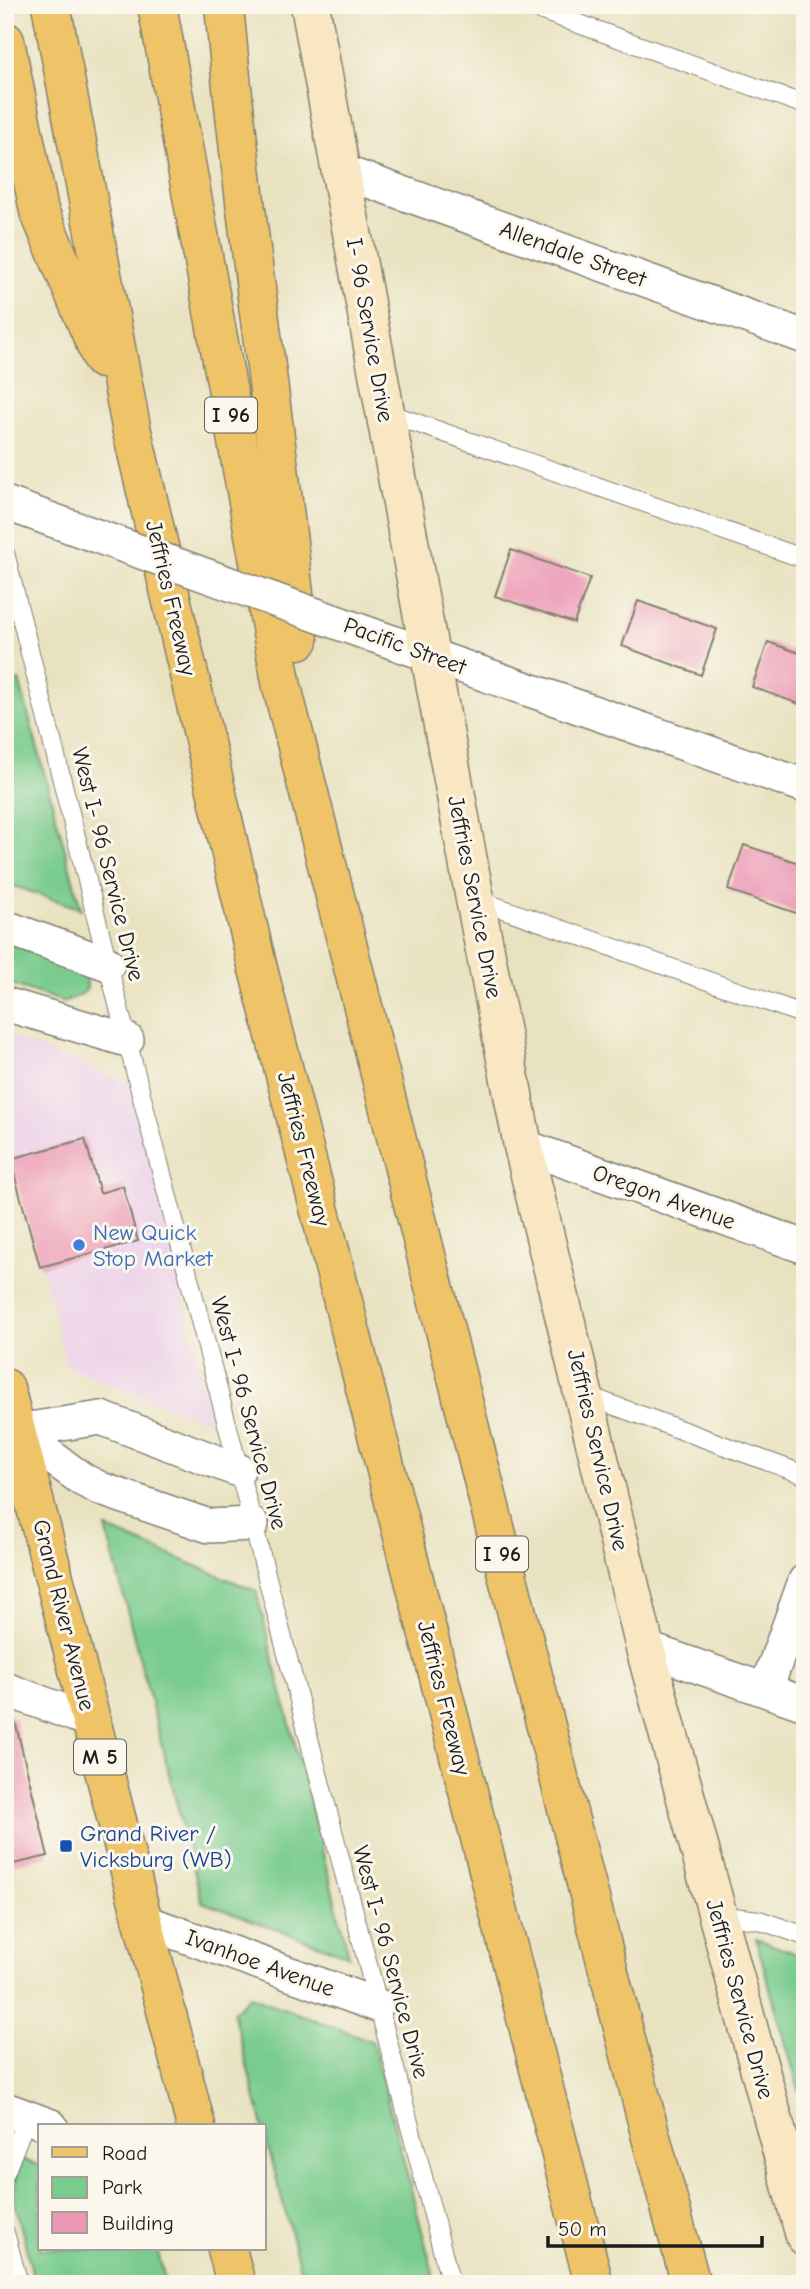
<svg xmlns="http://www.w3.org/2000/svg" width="810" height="2289" viewBox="0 0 810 2289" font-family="'Comic Neue',sans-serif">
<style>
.built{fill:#ecd1e9}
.green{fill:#7acc8e;stroke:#4b7455;stroke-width:2}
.building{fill:#eb98b5}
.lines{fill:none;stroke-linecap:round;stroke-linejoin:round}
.lane-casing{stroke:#827f6e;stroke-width:20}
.street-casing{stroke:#827f6e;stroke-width:36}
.secondary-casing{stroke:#827f6e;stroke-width:41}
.primary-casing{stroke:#827f6e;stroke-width:41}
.highway-casing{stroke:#827f6e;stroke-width:41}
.lane{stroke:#fff;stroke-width:18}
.street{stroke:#fff;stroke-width:33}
.secondary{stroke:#f9e7c3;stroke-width:38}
.primary{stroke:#efc469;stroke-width:38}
.highway{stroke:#efc469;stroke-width:38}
.street-bridge-casing{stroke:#827f6e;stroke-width:36;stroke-linecap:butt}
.street-bridge{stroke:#fff;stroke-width:33}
.shop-dot{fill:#3f7fe0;stroke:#fbf7ec;stroke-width:2.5}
.transit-dot{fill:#1a4fb4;stroke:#fbf7ec;stroke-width:2.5}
.labels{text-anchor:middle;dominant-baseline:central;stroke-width:6;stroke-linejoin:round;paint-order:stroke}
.shield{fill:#fbf7ec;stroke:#5f5e5a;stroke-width:2}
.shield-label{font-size:21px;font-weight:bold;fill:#1c1c1c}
.street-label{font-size:23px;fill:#1c1c1c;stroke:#fbf7ec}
.shop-label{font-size:23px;fill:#366cbe;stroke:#fbf7ec;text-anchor:start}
.transit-label{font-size:23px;fill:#164399;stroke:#fbf7ec;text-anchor:start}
</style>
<rect width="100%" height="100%" fill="#fbf7ec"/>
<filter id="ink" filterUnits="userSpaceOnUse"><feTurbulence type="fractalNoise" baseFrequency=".0143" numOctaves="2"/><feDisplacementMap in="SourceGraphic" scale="14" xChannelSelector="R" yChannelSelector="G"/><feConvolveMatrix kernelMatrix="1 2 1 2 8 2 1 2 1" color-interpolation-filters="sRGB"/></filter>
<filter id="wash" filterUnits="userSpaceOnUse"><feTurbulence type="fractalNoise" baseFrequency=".00686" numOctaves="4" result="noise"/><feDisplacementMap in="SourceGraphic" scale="28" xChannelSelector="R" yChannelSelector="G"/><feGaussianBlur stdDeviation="1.57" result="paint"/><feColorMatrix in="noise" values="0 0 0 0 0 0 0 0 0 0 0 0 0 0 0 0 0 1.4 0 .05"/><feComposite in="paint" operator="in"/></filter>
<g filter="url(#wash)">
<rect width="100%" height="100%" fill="#e9e2c1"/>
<polygon class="built" points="5,1035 132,1084 212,1420 199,1419 67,1367 5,1123"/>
<g class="green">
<polygon points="19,680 81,909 5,883 5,684"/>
<path d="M 5,940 L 82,972 C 95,992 81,995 64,1002 L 5,982 Z"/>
<polygon points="106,1528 256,1591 349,1956 202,1902"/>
<polygon points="756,1939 805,1957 805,2111"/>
<polygon points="250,1996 372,2041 436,2284 304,2284 233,2012"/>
<polygon points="21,2159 40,2166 40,2249 157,2249 166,2284 35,2284 13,2194"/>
</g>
<g id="blocks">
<g class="building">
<polygon points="511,550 590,578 574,623 495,596"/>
<polygon points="638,601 717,629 701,675 622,646"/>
<polygon points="768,642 805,655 805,706 752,687"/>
<polygon points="744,845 805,865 805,916 728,890"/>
<polygon points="85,1139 100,1193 123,1186 138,1241 40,1267 10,1159"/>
<polygon points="14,1717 48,1856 5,1866 5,1718"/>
</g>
</g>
</g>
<g filter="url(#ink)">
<use href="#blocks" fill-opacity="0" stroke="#827f6e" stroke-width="2"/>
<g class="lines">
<g class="lane-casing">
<g id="lane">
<polyline points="526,5 805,105"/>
<polyline points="385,412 805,559"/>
<polyline points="5,553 127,1040 451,2284"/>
<polyline points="475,899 805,1015"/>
<polyline points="585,1395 805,1475"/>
<polyline points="717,1915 759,1920 805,1936"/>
<polyline points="5,2173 27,2117"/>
<polyline points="5,2233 19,2284"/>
</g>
</g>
<g class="street-casing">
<g id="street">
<polyline points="341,171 805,337"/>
<polyline points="5,503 41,516"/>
<polyline points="372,635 805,786"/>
<polyline points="5,927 108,964"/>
<polyline points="5,1004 127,1040"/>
<polyline points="523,1146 805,1247"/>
<polyline points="238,1470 101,1418 16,1431 83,1480 101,1489 209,1526 252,1524"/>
<polyline points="645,1648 805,1704"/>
<polyline points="5,1689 91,1721"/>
<polyline points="766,1689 805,1581"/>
<polyline points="143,1921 377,2005"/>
<polyline points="5,2109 51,2126"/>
</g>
</g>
<g class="secondary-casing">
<polyline id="secondary" points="310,5 475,899 523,1146 645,1648 805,2236"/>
</g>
<g class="primary-casing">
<g id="primary">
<polyline points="5,1388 196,2126"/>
<polyline points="227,2249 236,2284"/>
</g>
</g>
<g class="highway-casing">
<g id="highway">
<polyline points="51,5 131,427 258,969 594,2284"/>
<polyline points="157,5 282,687 496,1531 652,2141 691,2284"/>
<path d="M 224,5 C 243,218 277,428 299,640"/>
<polyline points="5,41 39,211 102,359"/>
</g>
</g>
<use href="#lane" class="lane"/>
<use href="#street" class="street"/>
<use href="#secondary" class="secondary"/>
<use href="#primary" class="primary"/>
<use href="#highway" class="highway"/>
<g class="street-bridge-casing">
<polyline id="street-bridge" points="41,516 372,635"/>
</g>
<use href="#street-bridge" class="street-bridge"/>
</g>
</g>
<circle class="shop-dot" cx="79" cy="1245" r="7"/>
<rect class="transit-dot" x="59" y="1839" width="14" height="14" rx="3.5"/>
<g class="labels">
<g class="shield">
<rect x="205" y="397.5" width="52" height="35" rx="5"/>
<rect x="476" y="1536.5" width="52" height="35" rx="5"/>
<rect x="74" y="1739.5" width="52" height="35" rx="5"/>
</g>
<g class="shield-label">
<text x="231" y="415">I 96</text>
<text x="502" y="1554">I 96</text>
<text x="100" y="1757">M 5</text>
</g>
<g class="street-label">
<text transform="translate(573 254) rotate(20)">Allendale Street</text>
<text transform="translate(370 330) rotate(80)">I- 96 Service Drive</text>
<text transform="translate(171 598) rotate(77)">Jeffries Freeway</text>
<text transform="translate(405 646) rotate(20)">Pacific Street</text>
<text transform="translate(108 864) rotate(76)">West I- 96 Service Drive</text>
<text transform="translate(475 897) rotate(79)">Jeffries Service Drive</text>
<text transform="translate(304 1149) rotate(76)">Jeffries Freeway</text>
<text transform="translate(664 1197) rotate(20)">Oregon Avenue</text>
<text transform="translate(249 1413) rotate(75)">West I- 96 Service Drive</text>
<text transform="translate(598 1450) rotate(77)">Jeffries Service Drive</text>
<text transform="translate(64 1615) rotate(76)">Grand River Avenue</text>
<text transform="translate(444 1698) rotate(76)">Jeffries Freeway</text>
<text transform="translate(391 1962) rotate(75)">West I- 96 Service Drive</text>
<text transform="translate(260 1963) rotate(20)">Ivanhoe Avenue</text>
<text transform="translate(740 1999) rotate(75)">Jeffries Service Drive</text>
</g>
<g class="shop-label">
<text x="93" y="1232">New Quick<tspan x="93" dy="26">Stop Market</tspan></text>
</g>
<g class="transit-label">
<text x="80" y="1833">Grand River /<tspan x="80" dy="26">Vicksburg (WB)</tspan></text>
</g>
</g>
<rect width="810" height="2289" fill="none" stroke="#fbf7ec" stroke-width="28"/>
<rect x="38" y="2124" width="228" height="126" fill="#fbf7ec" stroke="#a29f99" stroke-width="2"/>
<rect x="52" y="2147" width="35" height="10" fill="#efc469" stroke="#a29f99" stroke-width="2"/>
<text x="102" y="2160" font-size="21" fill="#1c1c1c">Road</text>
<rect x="52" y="2177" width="35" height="21" fill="#7acc8e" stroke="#a29f99" stroke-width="2"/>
<text x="102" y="2194" font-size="21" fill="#1c1c1c">Park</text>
<rect x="52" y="2212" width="35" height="21" fill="#eb98b5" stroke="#a29f99" stroke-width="2"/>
<text x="102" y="2230" font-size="21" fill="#1c1c1c">Building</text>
<path d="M548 2236v10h214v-10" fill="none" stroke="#1c1c1c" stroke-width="3.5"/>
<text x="558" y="2236" font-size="21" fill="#1c1c1c" stroke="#fbf7ec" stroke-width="5" paint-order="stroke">50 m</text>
</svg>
